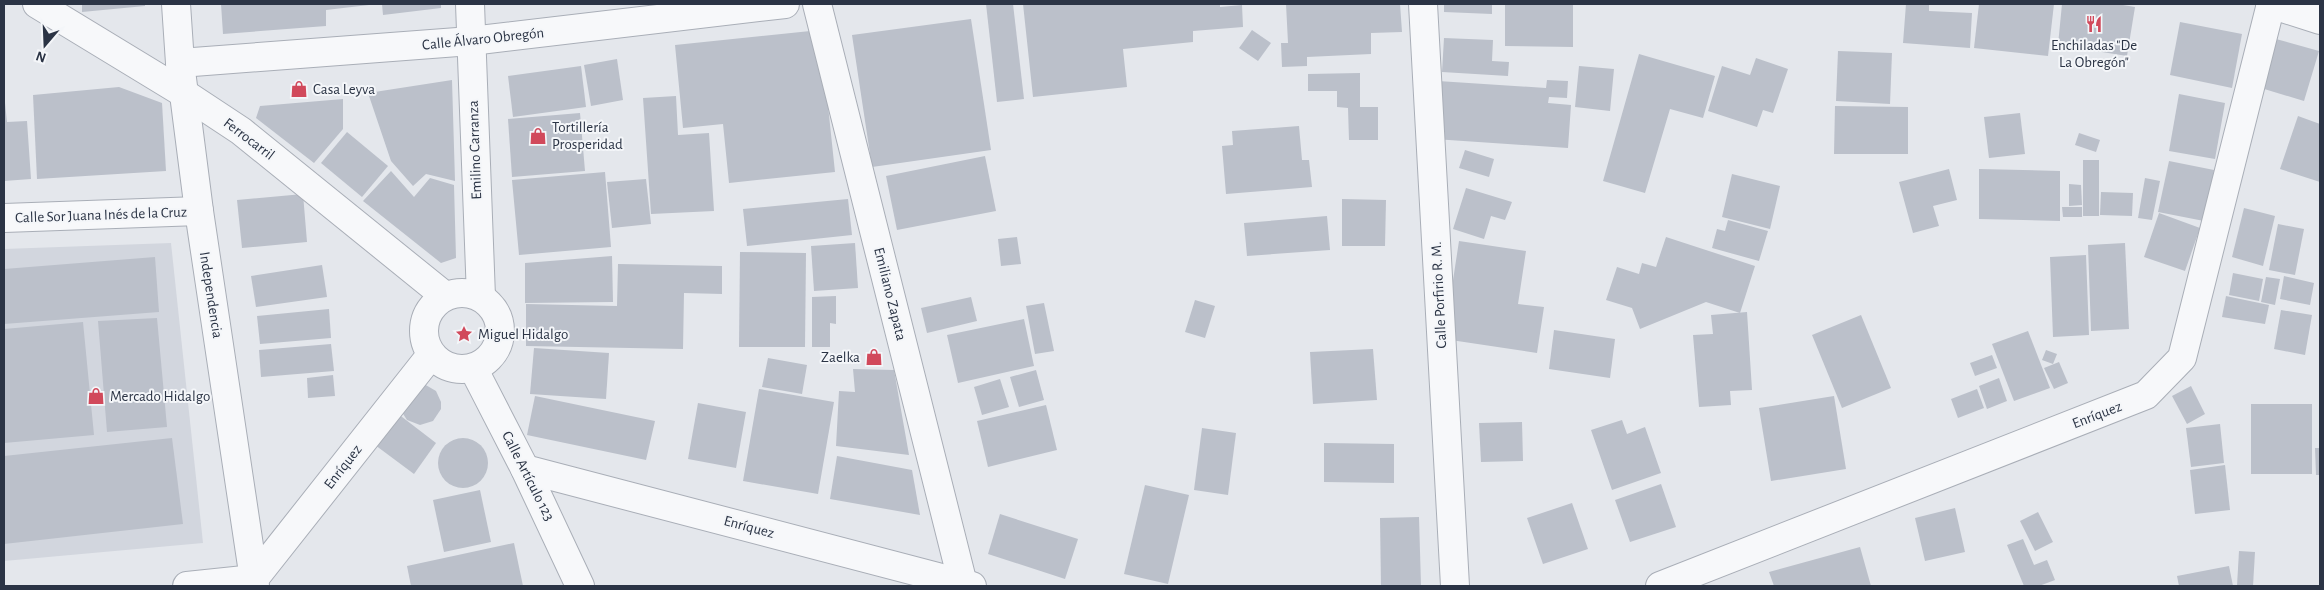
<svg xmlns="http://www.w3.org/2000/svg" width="2324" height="590" viewBox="0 0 2324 590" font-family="'Alegreya Sans',sans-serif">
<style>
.built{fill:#d2d6de}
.building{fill:#bbc0ca}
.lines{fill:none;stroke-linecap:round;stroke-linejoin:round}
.street-casing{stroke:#a9aeb7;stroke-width:30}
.street{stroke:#f7f8fa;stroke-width:28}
.labels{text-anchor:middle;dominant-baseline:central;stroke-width:4;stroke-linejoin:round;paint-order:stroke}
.street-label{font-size:15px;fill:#2b3445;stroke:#f4f6f9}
.poi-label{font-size:15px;fill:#2b3445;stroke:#f4f6f9;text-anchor:start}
</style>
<rect width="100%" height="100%" fill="#e4e7ec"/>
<polygon class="built" points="171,243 203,543 4,561 4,249"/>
<g class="building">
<polygon points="82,4 145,4 145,6 82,12"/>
<polygon points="221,4 369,4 369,5 326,10 326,26 223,34"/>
<polygon points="382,4 441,4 441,8 383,15"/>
<polygon points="986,4 1013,4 1024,99 997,102"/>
<polygon points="1023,4 1220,4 1220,7 1242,5 1243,27 1193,31 1193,42 1123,49 1127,87 1033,97"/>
<polygon points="1286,4 1400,4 1402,32 1371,33 1371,54 1307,57 1307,66 1282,67 1281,43 1288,43"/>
<polygon points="1444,4 1492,4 1492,14 1444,12"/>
<polygon points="1505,4 1573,4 1573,47 1505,46"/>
<polygon points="1906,4 1929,4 1929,11 1972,13 1970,48 1903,43"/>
<polygon points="1979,4 2054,4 2048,56 1974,48"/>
<polygon points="2062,4 2117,4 2135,7 2127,56 2058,45"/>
<polygon points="971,19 991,150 872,167 852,35"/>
<polygon points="2180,22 2242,34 2232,88 2170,75"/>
<polygon points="820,30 835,172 729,183 723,124 683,128 675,45"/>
<polygon points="1252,30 1271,43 1258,61 1239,48"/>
<polygon points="1444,38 1493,40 1492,61 1509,62 1508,76 1442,72"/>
<polygon points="2276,39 2319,51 2304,101 2261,88"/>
<polygon points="1838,51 1892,53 1890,104 1836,101"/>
<polygon points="1639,54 1715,76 1703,118 1670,109 1645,193 1603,181"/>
<polygon points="1756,58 1788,69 1773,113 1763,110 1757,127 1708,111 1722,66 1750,75"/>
<polygon points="617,59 623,100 591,106 584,65"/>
<polygon points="581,66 586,107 513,117 508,76"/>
<polygon points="1579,66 1614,69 1610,111 1575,107"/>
<polygon points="1360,73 1360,107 1378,107 1378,140 1349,140 1348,108 1337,107 1337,91 1308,91 1308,74"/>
<polygon points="452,80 455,181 426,174 413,186 391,161 368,93"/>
<polygon points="1547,80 1568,81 1567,98 1549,97 1548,103 1571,105 1568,148 1434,139 1438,81 1546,88"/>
<polygon points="119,87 162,103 166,171 37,179 33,95"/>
<polygon points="4,93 7,122 27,121 31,179 4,181"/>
<polygon points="2179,94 2225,103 2215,159 2169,151"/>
<polygon points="676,96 678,135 709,133 714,211 651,214 643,98"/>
<polygon points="343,99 343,129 314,163 256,118 260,106"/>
<polygon points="1835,106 1908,107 1908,154 1834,154"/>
<polygon points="580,113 585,171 512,177 508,119"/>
<polygon points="2020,113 2025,154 1989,158 1984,117"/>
<polygon points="2298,116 2320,124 2320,182 2280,169"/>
<polygon points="1299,126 1302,160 1309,160 1312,187 1226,194 1222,146 1233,145 1232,131"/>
<polygon points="347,132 388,166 362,197 321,163"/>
<polygon points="2079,133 2100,140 2096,152 2075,145"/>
<polygon points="1465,150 1494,159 1489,177 1459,168"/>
<polygon points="985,156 996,211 897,230 886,176"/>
<rect x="2083" y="160" width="16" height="56"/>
<polygon points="2169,161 2214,170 2204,221 2158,212"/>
<polygon points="1949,169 1957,200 1933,206 1939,226 1913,233 1899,182"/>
<polygon points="1979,169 2060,171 2060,221 1979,219"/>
<polygon points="391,171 414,197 430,178 454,185 456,258 441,263 363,201"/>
<polygon points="605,172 611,247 519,255 512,180"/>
<polygon points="1732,174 1780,186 1770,229 1722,217"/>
<polygon points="2145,178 2160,181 2152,220 2138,218"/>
<polygon points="646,179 651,224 612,228 607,182"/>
<polygon points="2069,184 2081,185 2082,205 2069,206"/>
<polygon points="1466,188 1512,202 1505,220 1491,216 1484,239 1453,229"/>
<polygon points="2101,192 2133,193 2132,216 2100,215"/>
<polygon points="303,194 307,242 242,248 237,200"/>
<polygon points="848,199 852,235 747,246 743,209"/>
<polygon points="1342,199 1386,200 1385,246 1342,246"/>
<polygon points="2062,207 2082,207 2082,217 2063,217"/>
<polygon points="2244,208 2275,216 2263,266 2232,257"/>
<polygon points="2159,213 2200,228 2185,271 2144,257"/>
<polygon points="1327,216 1330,250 1247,256 1244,223"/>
<polygon points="1728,220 1768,231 1759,261 1712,248 1717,229 1725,231"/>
<polygon points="2278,224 2304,229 2295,275 2269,270"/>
<polygon points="1017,237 1021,264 1001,266 998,239"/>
<polygon points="1666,237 1755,266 1740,313 1706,302 1640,329 1632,308 1606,300 1617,267 1639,274 1642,263 1656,267"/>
<polygon points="1459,241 1526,251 1518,304 1544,307 1537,353 1444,339"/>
<polygon points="855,243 858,288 814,291 811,246"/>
<polygon points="2125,243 2129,329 2091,331 2088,245"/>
<polygon points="740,252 806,253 805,347 739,347"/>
<polygon points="2086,255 2089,335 2053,337 2050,257"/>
<polygon points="612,256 613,302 525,303 525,263"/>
<polygon points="155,257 159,312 4,324 4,269"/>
<polygon points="618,264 722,266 722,294 684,293 683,349 526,346 526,304 617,306"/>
<polygon points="322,265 327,297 256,307 251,276"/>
<polygon points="2233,273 2263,279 2259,301 2229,295"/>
<polygon points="2284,276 2314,283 2310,305 2280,299"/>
<polygon points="2266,277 2280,279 2275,305 2261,302"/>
<polygon points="836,296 836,324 830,323 830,347 812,347 812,297"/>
<polygon points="2226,296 2269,305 2265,324 2222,317"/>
<polygon points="971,297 977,321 927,333 921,308"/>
<polygon points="1195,300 1215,306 1205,338 1185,332"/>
<polygon points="1044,303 1054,351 1035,354 1026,306"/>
<polygon points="329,309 331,338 260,344 257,316"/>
<polygon points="2281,310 2312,315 2305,355 2274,349"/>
<polygon points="1747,312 1752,390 1730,391 1731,405 1699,407 1693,335 1713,334 1711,315"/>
<polygon points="1861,315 1891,388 1842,408 1812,335"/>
<polygon points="157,318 167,427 107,432 98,321"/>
<polygon points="1024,319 1034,366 958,383 947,335"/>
<polygon points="83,322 94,435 4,443 4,329"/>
<polygon points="1554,330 1615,339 1610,378 1549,369"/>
<polygon points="2028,331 2050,388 2014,401 1992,344"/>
<polygon points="331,344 334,371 261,377 259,350"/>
<polygon points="534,348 609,353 606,399 530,394"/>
<polygon points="1373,349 1377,400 1313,404 1310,352"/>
<polygon points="2046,350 2057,354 2053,364 2042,360"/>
<polygon points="1992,355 1997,368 1975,376 1970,363"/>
<polygon points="768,358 807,365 802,394 762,387"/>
<polygon points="2059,362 2068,383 2054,389 2044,368"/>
<polygon points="853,369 894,370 909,455 836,446 839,391 855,392"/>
<polygon points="1036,370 1044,400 1019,407 1010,377"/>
<polygon points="333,375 335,396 308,398 307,378"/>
<polygon points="1999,378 2007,401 1987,409 1979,386"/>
<polygon points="1000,379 1009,407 982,415 974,387"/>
<polygon points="424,384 436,391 441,402 441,409 433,421 420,425 407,420 400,409"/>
<polygon points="2191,386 2205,414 2187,424 2172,396"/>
<polygon points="759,389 834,402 818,494 743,481"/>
<polygon points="1977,389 1984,408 1958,418 1951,399"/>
<polygon points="535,396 655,421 646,460 527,435"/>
<polygon points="1834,396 1846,469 1771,481 1759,408"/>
<polygon points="698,403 746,412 736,468 688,459"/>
<rect x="2251" y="404" width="61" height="70"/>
<polygon points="1046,405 1057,450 988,467 977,421"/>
<polygon points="393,410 436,443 414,474 371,442"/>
<polygon points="1622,420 1627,434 1645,427 1661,473 1612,490 1591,430"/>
<polygon points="1522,422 1523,461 1481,462 1479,423"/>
<polygon points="2220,424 2224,463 2191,467 2186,428"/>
<polygon points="1202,428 1236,433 1228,495 1194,490"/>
<polygon points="172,438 183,524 4,544 4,456"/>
<circle cx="463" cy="463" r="25"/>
<polygon points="1324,443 1394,444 1394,483 1324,482"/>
<polygon points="2315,448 2320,448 2320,475 2316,475"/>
<polygon points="837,456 912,470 920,515 830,499"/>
<polygon points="2225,465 2230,510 2195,514 2190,470"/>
<polygon points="1661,484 1676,527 1630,542 1615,500"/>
<polygon points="1145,485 1189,495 1168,584 1124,574"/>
<polygon points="480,490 491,542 444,552 433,500"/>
<polygon points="1572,503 1588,549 1543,564 1527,518"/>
<polygon points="1955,508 1965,552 1925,561 1915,518"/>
<polygon points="2038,512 2053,542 2035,551 2020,521"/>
<polygon points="1000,514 1078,539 1065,579 988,554"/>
<polygon points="1419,517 1421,586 1381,586 1380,518"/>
<polygon points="2023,539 2034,565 2047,560 2055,580 2039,586 2024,586 2007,545"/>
<polygon points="514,543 523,586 411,586 407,566"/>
<polygon points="1860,547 1871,586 1774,586 1769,572"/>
<polygon points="2239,551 2255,552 2253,586 2237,586"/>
<polygon points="2229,566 2233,586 2179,586 2177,576"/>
</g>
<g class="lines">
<g class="street-casing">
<g id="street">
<polyline points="37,4 185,94 241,131 445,296"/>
<polyline points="176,4 180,63 199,211 255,586"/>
<polyline points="470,4 481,297"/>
<polyline points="817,4 963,584"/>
<polyline points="1423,4 1455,586"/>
<polyline points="2270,4 2320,20"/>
<polyline points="180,63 471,41 785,4"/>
<polyline points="4,218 199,211"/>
<circle cx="462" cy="331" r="38"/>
<polyline points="473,368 525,469 580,586"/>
<polyline points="525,469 972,586"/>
<polyline points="187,586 254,579 431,355"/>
<polyline points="1660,586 2146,395 2182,358 2271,4"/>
</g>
</g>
<use href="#street" class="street"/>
</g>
<defs>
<g id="restaurant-bare" transform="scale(1.35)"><path d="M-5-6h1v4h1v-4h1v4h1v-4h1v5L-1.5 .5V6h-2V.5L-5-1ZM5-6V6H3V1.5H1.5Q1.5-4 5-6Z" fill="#d1495b" stroke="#f4f6f9" stroke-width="2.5" paint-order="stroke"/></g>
<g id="shop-bare" transform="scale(1.35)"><path d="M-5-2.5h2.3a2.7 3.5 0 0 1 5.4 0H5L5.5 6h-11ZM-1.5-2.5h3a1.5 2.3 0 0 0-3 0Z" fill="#d1495b" stroke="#f4f6f9" stroke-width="2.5" paint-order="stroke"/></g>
<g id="sight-bare" transform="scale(1.35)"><path d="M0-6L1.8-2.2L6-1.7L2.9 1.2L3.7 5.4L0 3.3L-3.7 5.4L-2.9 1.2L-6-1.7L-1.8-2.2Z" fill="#d1495b" stroke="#f4f6f9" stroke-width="2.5" paint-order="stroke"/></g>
</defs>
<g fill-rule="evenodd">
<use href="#restaurant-bare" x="2094" y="24"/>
<use href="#shop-bare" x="299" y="89"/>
<use href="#shop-bare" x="538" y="136"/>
<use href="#sight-bare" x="464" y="334"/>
<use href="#shop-bare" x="874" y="357"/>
<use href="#shop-bare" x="96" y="396"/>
</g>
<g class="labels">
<g class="street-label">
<text transform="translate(483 39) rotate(-6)">Calle Álvaro Obregón</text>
<text transform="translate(249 139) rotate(37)">Ferrocarril</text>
<text transform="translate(475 150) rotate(-92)">Emilino Carranza</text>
<text transform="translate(101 215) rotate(-2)">Calle Sor Juana Inés de la Cruz</text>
<text transform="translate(890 294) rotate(76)">Emiliano Zapata</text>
<text transform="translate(211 295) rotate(81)">Independencia</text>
<text transform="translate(1439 295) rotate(-93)">Calle Porfirio R. M.</text>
<text transform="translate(2097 415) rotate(-21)">Enríquez</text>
<text transform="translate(343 467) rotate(-52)">Enríquez</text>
<text transform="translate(528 476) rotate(63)">Calle Artículo 123</text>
<text transform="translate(749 527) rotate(15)">Enríquez</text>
</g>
<g class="poi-label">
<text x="2094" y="45" text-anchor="middle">Enchiladas "De<tspan x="2094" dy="17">La Obregón"</tspan></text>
<text x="313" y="89">Casa Leyva</text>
<text x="552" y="127">Tortillería<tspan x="552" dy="17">Prosperidad</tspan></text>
<text x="478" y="334">Miguel Hidalgo</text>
<text x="860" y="357" text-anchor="end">Zaelka</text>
<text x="110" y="396">Mercado Hidalgo</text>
</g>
</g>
<rect width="2324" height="590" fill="none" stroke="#2b3445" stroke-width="10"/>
<g transform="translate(45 45) rotate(199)" stroke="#f4f6f9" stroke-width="4" paint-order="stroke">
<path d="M0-4L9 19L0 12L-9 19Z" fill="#2b3445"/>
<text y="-8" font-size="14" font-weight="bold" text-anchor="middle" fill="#2b3445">N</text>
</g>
</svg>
